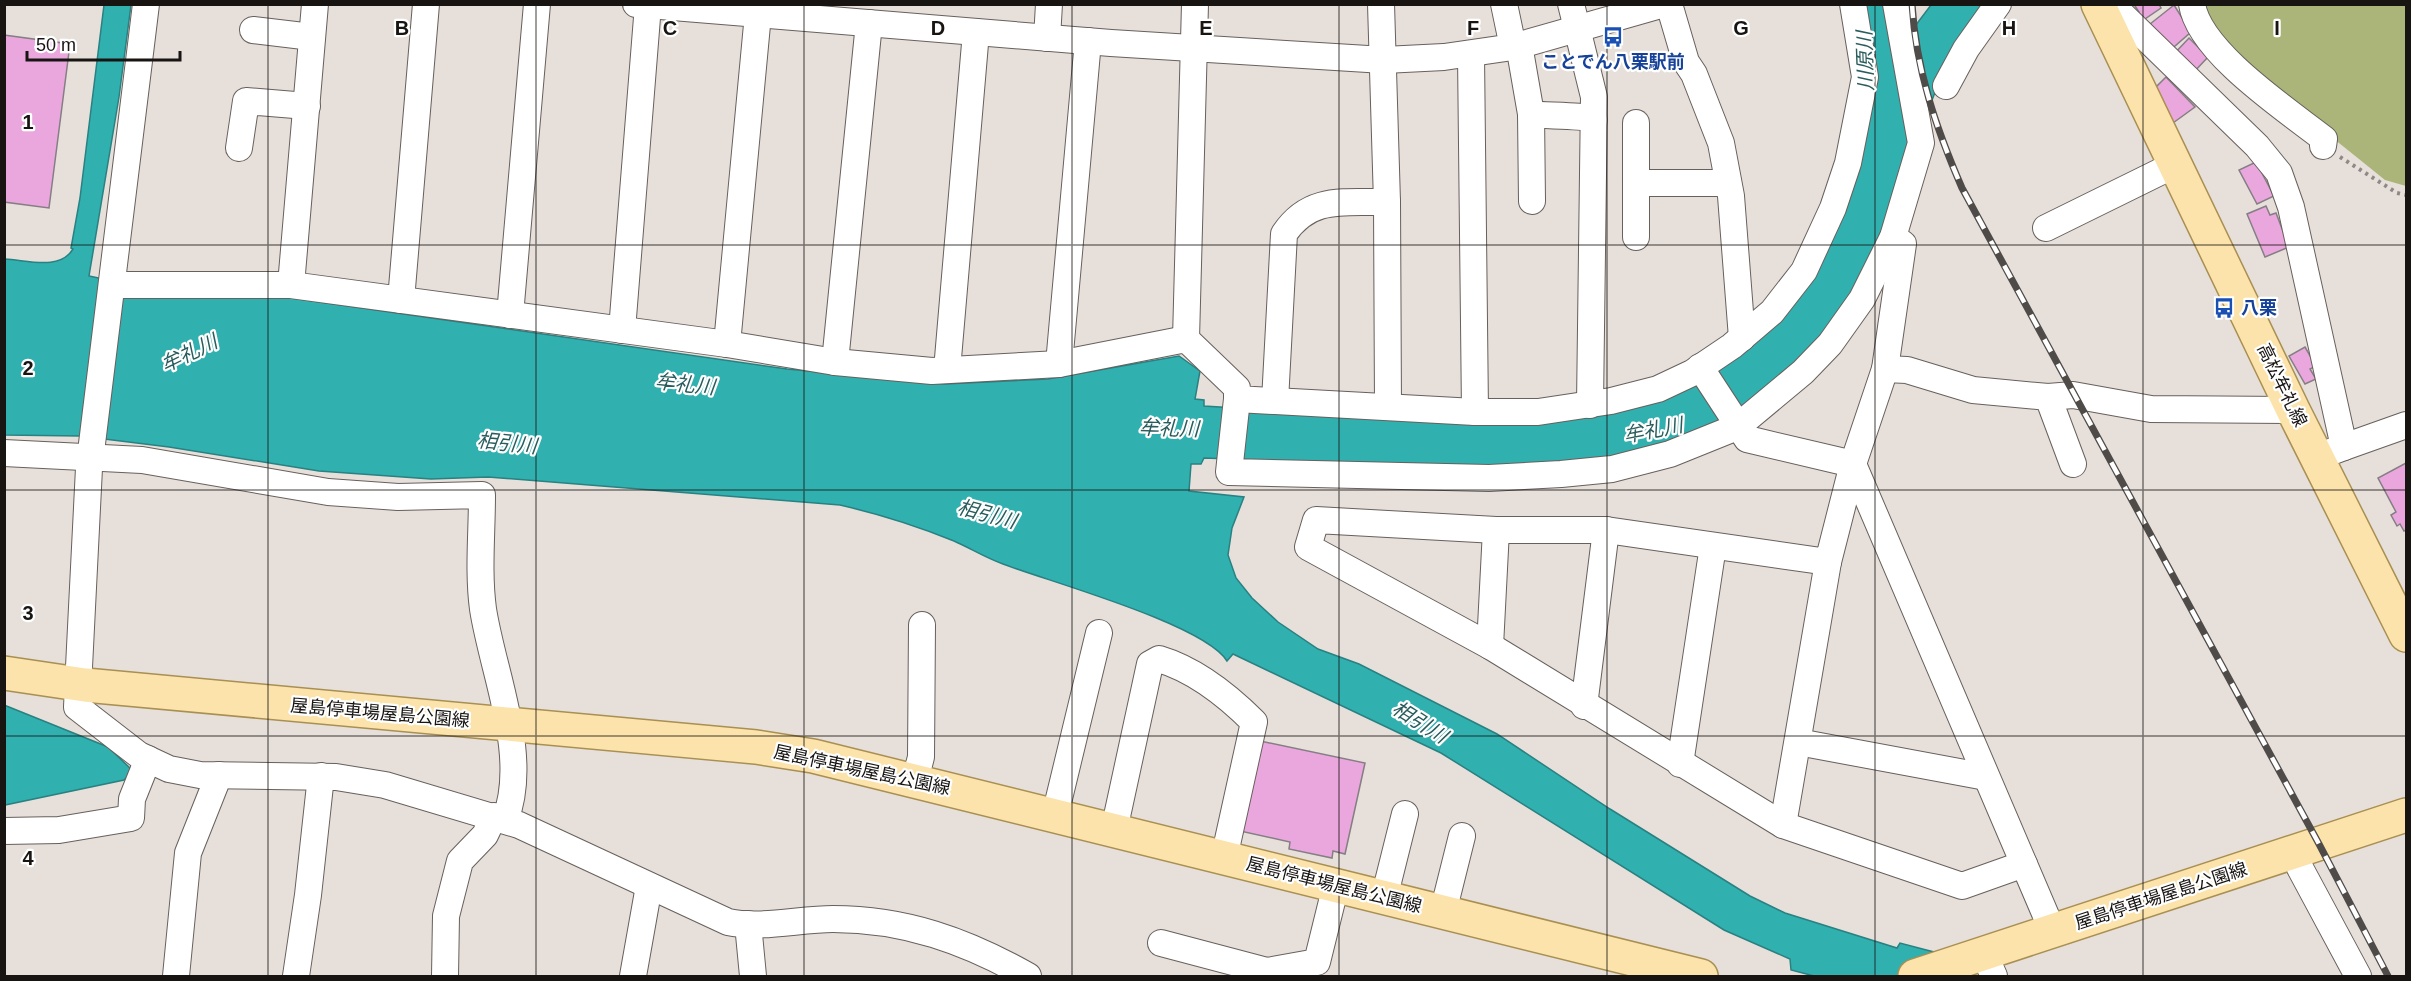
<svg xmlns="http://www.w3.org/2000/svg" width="2411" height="981" viewBox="0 0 2411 981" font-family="Arial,'Noto Sans JP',sans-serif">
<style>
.green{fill:#abb579}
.water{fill:#31b0b0;stroke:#298181;stroke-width:1.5}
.building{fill:#eaa7de;stroke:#857e83;stroke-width:1.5}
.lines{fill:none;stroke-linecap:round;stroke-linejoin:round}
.minor-casing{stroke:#67605c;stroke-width:28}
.major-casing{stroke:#a98f51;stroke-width:36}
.path{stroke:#8f8986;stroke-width:4;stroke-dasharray:3 4.5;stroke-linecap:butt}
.minor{stroke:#fff;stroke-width:26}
.major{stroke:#fbe3ab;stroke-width:33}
.rail-casing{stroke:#4f4b48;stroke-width:7}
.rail{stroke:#fff;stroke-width:4.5;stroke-dasharray:14;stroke-linecap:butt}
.grid{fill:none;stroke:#171412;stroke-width:1.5;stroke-opacity:0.55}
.labels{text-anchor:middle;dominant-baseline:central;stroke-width:4.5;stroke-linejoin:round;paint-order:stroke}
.transit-label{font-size:18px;font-weight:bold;fill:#164399;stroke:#fff}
.street-label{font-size:18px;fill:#171412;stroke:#fff}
.water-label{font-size:20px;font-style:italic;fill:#295c5c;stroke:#fff}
.grid-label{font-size:20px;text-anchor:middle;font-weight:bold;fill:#171412;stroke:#fff;stroke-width:4.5;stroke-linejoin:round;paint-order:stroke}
</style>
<rect width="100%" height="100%" fill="#e6dfda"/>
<path class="green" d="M 2204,4 L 2406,5 L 2406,186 L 2385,180 C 2322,128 2250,78 2202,11 Z"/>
<g class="water">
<path d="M 104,5 L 131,5 L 119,97 L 89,276 L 103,279 L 106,290 L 292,298 L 787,369 L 945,384 L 1048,379 L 1179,356 L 1200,371 L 1195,399 L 1204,400 L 1204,406 L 1453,422 L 1688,386 L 1837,222 L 1860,5 L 1884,5 L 1894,54 L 1931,5 L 1987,5 L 1937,87 L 1864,280 L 1796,369 L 1737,413 L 1663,448 L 1547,470 L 1204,458 L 1201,464 L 1191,464 L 1189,491 L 1244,497 L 1232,528 L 1228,555 L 1236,578 L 1252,598 L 1278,622 L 1318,649 L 1359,664 L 1497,734 L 1610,809 L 1750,896 L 1785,913 L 1897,948 L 1900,943 L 1934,952 L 1967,976 L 1814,976 L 1791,970 L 1790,959 L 1724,930 L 1441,753 L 1233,654 L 1227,661 C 1204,624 1050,582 1003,564 C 986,558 970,548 954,541 C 917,526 879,514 840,505 L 488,477 L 431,479 L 319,471 L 169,447 L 80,436 L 5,435 L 5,259 C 27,260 60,271 73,249 L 71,248 L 80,198 Z"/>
<polygon points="4,705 108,747 133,771 124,780 5,805"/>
</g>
<g class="building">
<polygon points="2138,4 2159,4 2161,8 2139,23 2134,15 2139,12 2135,6"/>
<polygon points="2174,5 2191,32 2167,53 2145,28"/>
<polygon points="4,35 70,44 49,208 4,202"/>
<polygon points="2189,38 2208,57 2193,73 2173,55"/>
<polygon points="2166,77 2195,107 2173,123 2154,89"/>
<polygon points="2256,162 2274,196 2257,204 2239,170"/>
<polygon points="2266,206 2270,215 2276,213 2289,247 2265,257 2247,214"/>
<polygon points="2305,347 2316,366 2310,369 2316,379 2305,384 2289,356"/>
<polygon points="2406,463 2406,530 2404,531 2400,524 2397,526 2391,515 2396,512 2378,478"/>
<polygon points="1260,741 1365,763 1345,854 1333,851 1332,858 1289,849 1290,842 1240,831"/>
</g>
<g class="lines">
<g class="minor-casing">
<g id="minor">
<path d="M 146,4 L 89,468 L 77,707 L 139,755 L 169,769 L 200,775 L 336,777 L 385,785 L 519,825 L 728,922 C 762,929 799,919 833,919 C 905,919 966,941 1028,976"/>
<polyline points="636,4 1111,43 1384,60 1444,57 1513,47 1664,4"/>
<polyline points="1504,4 1513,47"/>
<polyline points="1571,4 1594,97 1590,405"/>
<polyline points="1669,4 1686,62 1694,74 1721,143 1731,196 1742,338"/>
<polyline points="2111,4 2257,146 2279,173 2291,207 2344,447 2317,457"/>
<path d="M 2192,4 C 2199,52 2287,110 2324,139 L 2323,146"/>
<polyline points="253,30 312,37"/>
<polyline points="1047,38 1049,4"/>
<polyline points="1519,45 1531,114 1532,201"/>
<polyline points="1471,55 1475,412"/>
<polyline points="1946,86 1966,49 1998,4"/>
<path d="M 1531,114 C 1545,116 1587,115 1594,120"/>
<polyline points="1636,123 1636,183"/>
<polyline points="239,148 246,101 307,106"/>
<polyline points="1387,202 1388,407"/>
<polyline points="2046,228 2176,164"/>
<polyline points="1636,237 1636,183 1728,183"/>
<polyline points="1893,237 1903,244 1885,369 1853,464 1828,562 1606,530 1496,530 1316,520 1308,547 1490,646 1783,825 1962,886 2024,864"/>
<polyline points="113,285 291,285 727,344 835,362 932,371 1059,364 1186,339 1237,388 1237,399 1475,412 1538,412 1611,401 1658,389 1692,373 1732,346 1772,312 1804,271 1833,208 1848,163 1865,77 1853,4"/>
<polyline points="291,285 315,4"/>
<polyline points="401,300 426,4"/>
<polyline points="510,315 537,4"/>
<polyline points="622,330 648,5"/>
<polyline points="1186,339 1195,4"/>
<polyline points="727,344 758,14"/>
<polyline points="835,362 869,23"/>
<polyline points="1059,364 1088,41"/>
<polyline points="1700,367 1747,439 1853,464 2053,932"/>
<polyline points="1885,369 1907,370 1973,390 2048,397 2073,464"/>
<polyline points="947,370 976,32"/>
<polyline points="2048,397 2073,395 2151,409 2293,410"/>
<polyline points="1237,399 1229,472 1489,478 1561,474 1612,469 1670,454 1737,427 1803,372 1830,344 1862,299 1893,237 1921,143 1896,4"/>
<path d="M 1275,401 L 1284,234 C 1310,195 1345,203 1387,202 L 1381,4"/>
<polyline points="2344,447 2406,425"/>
<path d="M 4,453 L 142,460 L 328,492 L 398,497 L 482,495 C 482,533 478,572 483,609 C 493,674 530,756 505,820"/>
<polyline points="1490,646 1496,530"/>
<polyline points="1584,706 1606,530"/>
<polyline points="1798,742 1986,777"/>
<polyline points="1680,764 1713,546"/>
<polyline points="915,780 921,757 922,625"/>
<polyline points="1055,815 1099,633"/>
<polyline points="1783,825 1828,562"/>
<path d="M 1114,830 L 1150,664 L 1159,659 C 1196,670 1227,695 1254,722 L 1224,858"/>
<polyline points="4,831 59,830 131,818 132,799 148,759"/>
<polyline points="2294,852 2300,868 2358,976"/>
<polyline points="1384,898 1405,814"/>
<polyline points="1443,912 1462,836"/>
<polyline points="748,924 753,976"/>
<polyline points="1161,943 1267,971"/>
<polyline points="1984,954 1994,976"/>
<polyline points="176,976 188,853 219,775"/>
<polyline points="296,976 308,895 321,776"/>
<polyline points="445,976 446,916 460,861 485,835 494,816"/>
<polyline points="633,976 649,886"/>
<polyline points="1266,976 1267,971 1317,962 1336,885"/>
</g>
</g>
<g class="major-casing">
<g id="major">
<polyline points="2098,4 2293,410 2406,635"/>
<polyline points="4,673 85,685 756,747 813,756 1701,976"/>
<polyline points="1915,976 2406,815"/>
</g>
</g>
<polyline class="path" points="2340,157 2397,193 2406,195"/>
<use href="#minor" class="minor"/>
<use href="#major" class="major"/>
<g class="rail-casing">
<path id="rail" d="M 1912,4 C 1916,70 1936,128 1962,188 L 2319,844 L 2388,976"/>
</g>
<use href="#rail" class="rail"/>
</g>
<path class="grid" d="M 268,4 L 268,976M 536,4 L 536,976M 804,4 L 804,976M 1072,4 L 1072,976M 1339,4 L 1339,976M 1607,4 L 1607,976M 1875,4 L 1875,976M 2143,4 L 2143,976M 4,245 L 2406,245M 4,490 L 2406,490M 4,736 L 2406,736"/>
<defs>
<g id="bus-bare" transform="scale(1.62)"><path d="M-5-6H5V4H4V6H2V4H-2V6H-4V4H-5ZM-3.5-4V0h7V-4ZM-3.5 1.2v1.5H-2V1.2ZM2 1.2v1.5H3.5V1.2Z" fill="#1a4fb4" stroke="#fff" stroke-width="2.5" paint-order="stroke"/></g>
</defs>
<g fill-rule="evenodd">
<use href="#bus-bare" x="1613" y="37"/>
<use href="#bus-bare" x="2224" y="308"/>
</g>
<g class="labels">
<g class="transit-label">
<text x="1613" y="62">ことでん八栗駅前</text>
<text x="2241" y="308" text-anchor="start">八栗</text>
</g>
<g class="street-label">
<text transform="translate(2282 385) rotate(64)">高松牟礼線</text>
<text transform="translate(380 713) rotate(5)">屋島停車場屋島公園線</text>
<text transform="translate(862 770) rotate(12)">屋島停車場屋島公園線</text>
<text transform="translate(1334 885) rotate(14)">屋島停車場屋島公園線</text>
<text transform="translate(2161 896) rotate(-18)">屋島停車場屋島公園線</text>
</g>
<g class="water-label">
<text transform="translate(1865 61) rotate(-92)">川原川</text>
<text transform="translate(189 353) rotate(-26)">牟礼川</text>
<text transform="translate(685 384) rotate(6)">牟礼川</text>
<text transform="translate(1169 428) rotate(2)">牟礼川</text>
<text transform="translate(1653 430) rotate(-11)">牟礼川</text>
<text transform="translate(507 443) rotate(6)">相引川</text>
<text transform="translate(987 514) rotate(15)">相引川</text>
<text transform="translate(1420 722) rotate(32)">相引川</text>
</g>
</g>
<g class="grid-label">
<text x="402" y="35">B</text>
<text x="670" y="35">C</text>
<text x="938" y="35">D</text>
<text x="1206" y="35">E</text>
<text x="1473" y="35">F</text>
<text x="1741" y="35">G</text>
<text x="2009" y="35">H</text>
<text x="2277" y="35">I</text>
<text x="28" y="129">1</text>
<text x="28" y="375">2</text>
<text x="28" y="620">3</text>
<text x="28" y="865">4</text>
</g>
<rect width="2411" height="981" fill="none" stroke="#171412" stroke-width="12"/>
<path d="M27 51v9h153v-9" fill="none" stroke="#171412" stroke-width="3"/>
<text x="36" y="51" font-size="18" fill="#171412" stroke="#ffffff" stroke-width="4.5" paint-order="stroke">50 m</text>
</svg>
